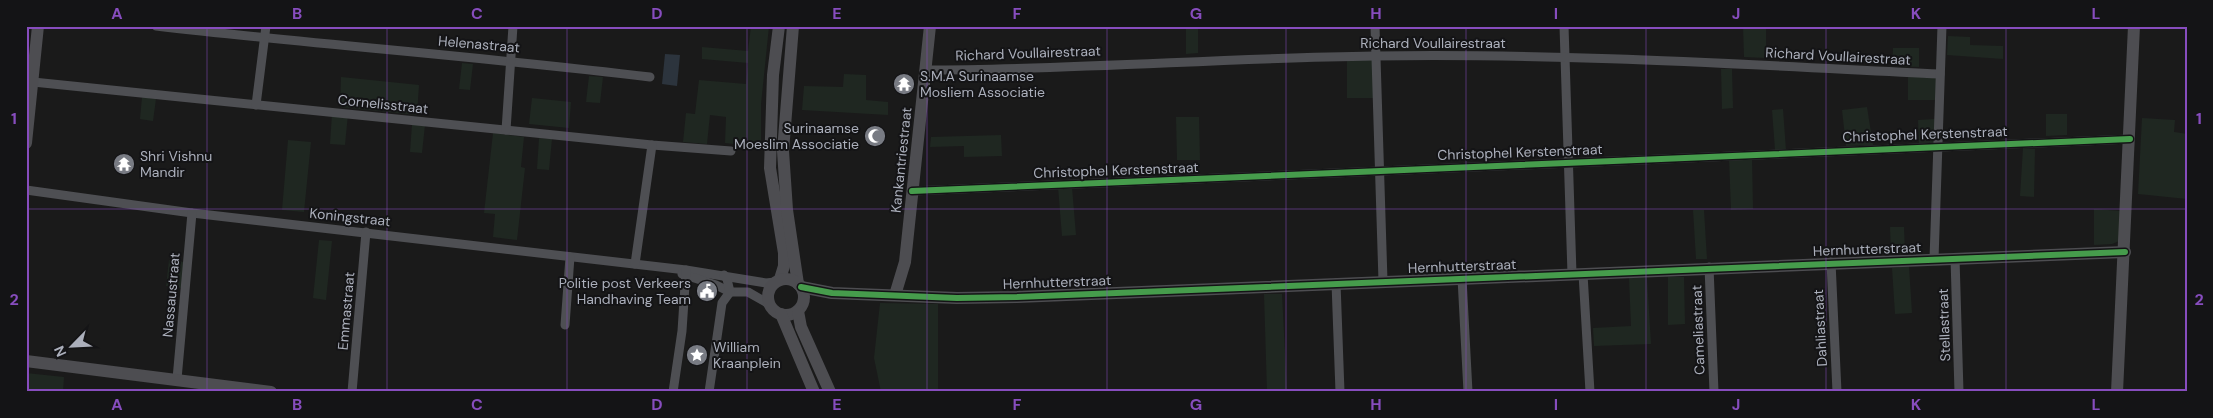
<svg xmlns="http://www.w3.org/2000/svg" width="2213" height="418" viewBox="0 0 2213 418" font-family="'DM Sans',sans-serif">
<style>
.green{fill:#1f2721}
.water{fill:#2c343d}
.lines{fill:none;stroke-linecap:round;stroke-linejoin:round}
.street{stroke:#4e4f53;stroke-width:9}
.secondary{stroke:#4d4d51;stroke-width:12}
.cycleway-casing{stroke:#141416;stroke-width:9}
.cycleway{stroke:#469c4c;stroke-width:6}
.grid{fill:none;stroke:#874dbe;stroke-width:1;stroke-opacity:0.55}
.labels{text-anchor:middle;dominant-baseline:central;stroke-width:4;stroke-linejoin:round;paint-order:stroke}
.street-label{font-size:14px;fill:#abafbb;stroke:#141416}
.poi-label{font-size:14px;fill:#abafbb;stroke:#141416;text-anchor:start}
.neatline{fill:none;stroke:#874dbe;stroke-width:2}
.grid-label{font-size:16px;text-anchor:middle;font-weight:bold;fill:#874dbe}
</style>
<rect width="100%" height="100%" fill="#1a1a1a"/>
<g class="green">
<polygon points="751,26 769,26 761,104 761,147 725,143 726,117 710,115 707,144 683,142 686,113 695,114 699,80 746,84 748,63 702,59 702,47 748,51"/>
<polygon points="1186,26 1198,26 1198,53 1186,54"/>
<polygon points="1743,26 1779,26 1766,28 1766,58 1744,57"/>
<polygon points="1948,36 1970,37 1970,45 2003,46 2003,59 1947,55"/>
<polygon points="1893,48 1919,48 1919,67 1892,66"/>
<polygon points="1347,58 1372,60 1375,98 1347,98"/>
<polygon points="462,63 473,64 470,90 459,89"/>
<polygon points="1721,69 1732,69 1733,108 1722,109"/>
<polygon points="844,74 866,75 866,100 888,102 888,115 802,110 804,86 843,87"/>
<polygon points="589,76 603,77 600,103 586,102"/>
<polygon points="1908,76 1936,78 1936,100 1908,100"/>
<polygon points="341,77 419,85 417,115 340,107"/>
<polygon points="142,97 156,99 153,121 140,119"/>
<polygon points="532,98 571,102 569,128 529,124"/>
<polygon points="1867,107 1873,145 1846,146 1842,110"/>
<polygon points="1783,109 1786,150 1775,150 1772,110"/>
<polygon points="332,113 348,114 345,145 330,144"/>
<polygon points="2046,114 2067,114 2067,135 2046,136"/>
<polygon points="1176,117 1199,117 1200,160 1177,160"/>
<polygon points="2142,118 2175,120 2174,132 2187,134 2187,199 2138,194"/>
<polygon points="1935,119 1934,143 1919,144 1918,120"/>
<polygon points="412,124 425,125 422,153 410,152"/>
<polygon points="493,133 524,137 521,167 525,168 517,240 493,237 495,214 484,213"/>
<polygon points="1001,135 1002,156 964,157 964,146 930,147 931,137"/>
<polygon points="539,138 552,139 549,170 537,169"/>
<polygon points="288,140 311,142 304,212 282,210"/>
<polygon points="2023,148 2035,149 2034,197 2020,196"/>
<polygon points="1752,157 1753,209 1731,210 1729,158"/>
<polygon points="1058,187 1072,187 1076,235 1062,236"/>
<polygon points="2094,209 2122,211 2119,241 2112,244 2094,245"/>
<polygon points="1693,210 1704,210 1707,259 1696,259"/>
<polygon points="1904,227 1905,253 1891,254 1890,227"/>
<polygon points="319,240 332,241 326,300 313,298"/>
<polygon points="169,260 184,262 182,288 166,286"/>
<polygon points="1909,266 1912,313 1895,314 1892,268"/>
<polygon points="1668,277 1684,277 1685,324 1668,325"/>
<polygon points="1629,278 1647,278 1651,344 1594,346 1593,328 1631,326"/>
<polygon points="1264,294 1282,294 1287,392 1267,392"/>
<polygon points="880,303 938,304 938,392 881,392 874,358"/>
<polygon points="26,373 64,377 63,392 26,392"/>
</g>
<polygon class="water" points="665,54 680,55 677,86 662,84"/>
<g class="lines">
<g class="street">
<path d="M 156,26 C 320,45 486,57 650,77"/>
<polyline points="1375,26 1383,281"/>
<polyline points="1564,26 1572,274"/>
<path d="M 925,70 C 1075,70 1224,58 1374,56 C 1563,53 1752,65 1940,74"/>
<polyline points="33,82 652,145 731,151"/>
<polyline points="256,105 266,26"/>
<polyline points="506,130 513,26"/>
<polyline points="26,190 192,213 686,270 766,283 775,282"/>
<polyline points="912,191 2130,139"/>
<polyline points="1955,258 1959,392"/>
<polyline points="1934,259 1942,26"/>
<polyline points="1831,262 1837,392"/>
<polyline points="635,264 652,145"/>
<polyline points="1709,267 1714,392"/>
<polyline points="682,274 716,285 730,292 748,292 769,304"/>
<polyline points="1583,274 1590,392"/>
<polyline points="1462,278 1468,392"/>
<polyline points="1336,283 1340,392"/>
<polyline points="565,325 570,257"/>
<polyline points="177,379 192,213"/>
<polyline points="352,392 366,232"/>
<polyline points="673,392 682,331 686,270"/>
<polyline points="709,392 722,303 730,292 727,279 724,275"/>
</g>
<g class="secondary">
<polyline points="779,26 773,75 770,168 784,253 784,266 780,279"/>
<polyline points="793,26 783,151 787,210 798,284"/>
<polyline points="26,143 38,26"/>
<circle cx="786" cy="297" r="18"/>
<polyline points="801,287 832,293 957,298 1017,297 2125,252"/>
<polyline points="895,295 905,262 930,26"/>
<polyline points="798,311 801,327 830,392"/>
<polyline points="781,314 814,392"/>
<polyline points="26,361 271,392"/>
<polyline points="2117,392 2134,26"/>
</g>
<g class="cycleway-casing">
<g id="cycleway">
<polyline points="912,191 2130,139"/>
<polyline points="801,287 832,293 957,298 1017,297 2125,252"/>
</g>
</g>
<use href="#cycleway" class="cycleway"/>
</g>
<path class="grid" d="M 207,26 L 207,392M 387,26 L 387,392M 567,26 L 567,392M 747,26 L 747,392M 927,26 L 927,392M 1107,26 L 1107,392M 1286,26 L 1286,392M 1466,26 L 1466,392M 1646,26 L 1646,392M 1826,26 L 1826,392M 2006,26 L 2006,392M 26,209 L 2187,209"/>
<defs>
<g id="temple-disc" transform="scale(1.125)"><circle r="9.5" fill="#787b83" stroke="#141416"/><path d="M0-6L5-2H3V0L6.5 2.5H4V6H1.5V3h-3V6H-4V2.5H-6.5L-3 0V-2H-5Z" fill="#fff"/></g>
<g id="mosque-disc" transform="scale(1.125)"><circle r="9.5" fill="#787b83" stroke="#141416"/><path d="M3.5-4.9A6 6 0 1 0 3.5 4.9A5 5 0 1 1 3.5-4.9Z" fill="#fff"/></g>
<g id="civic-disc" transform="scale(1.125)"><circle r="9.5" fill="#787b83" stroke="#141416"/><path d="M-.6-6.5H3V-4.5H.6V-3L4-1V1h2V6H-6V1h2V-1L-.6-3ZM-1.2 2.5V6h2.4V2.5Z" fill="#fff"/></g>
<g id="sight-disc" transform="scale(1.125)"><circle r="9.5" fill="#787b83" stroke="#141416"/><path d="M0-6L1.8-2.2L6-1.7L2.9 1.2L3.7 5.4L0 3.3L-3.7 5.4L-2.9 1.2L-6-1.7L-1.8-2.2Z" fill="#fff"/></g>
</defs>
<g fill-rule="evenodd">
<use href="#temple-disc" x="904" y="84"/>
<use href="#mosque-disc" x="875" y="136"/>
<use href="#temple-disc" x="124" y="164"/>
<use href="#civic-disc" x="707" y="291"/>
<use href="#sight-disc" x="697" y="355"/>
</g>
<g class="labels">
<g class="street-label">
<text x="1433" y="43">Richard Voullairestraat</text>
<text transform="translate(479 44) rotate(5)">Helenastraat</text>
<text transform="translate(1028 53) rotate(-2)">Richard Voullairestraat</text>
<text transform="translate(1838 56) rotate(3)">Richard Voullairestraat</text>
<text transform="translate(383 104) rotate(6)">Cornelisstraat</text>
<text transform="translate(1925 134) rotate(-2)">Christophel Kerstenstraat</text>
<text transform="translate(1520 152) rotate(-2)">Christophel Kerstenstraat</text>
<text transform="translate(901 160) rotate(-84)">Kankantriestraat</text>
<text transform="translate(1116 170) rotate(-2)">Christophel Kerstenstraat</text>
<text transform="translate(350 217) rotate(6)">Koningstraat</text>
<text transform="translate(1867 249) rotate(-2)">Hernhutterstraat</text>
<text transform="translate(1462 266) rotate(-2)">Hernhutterstraat</text>
<text transform="translate(1057 282) rotate(-2)">Hernhutterstraat</text>
<text transform="translate(171 295) rotate(-85)">Nassaustraat</text>
<text transform="translate(346 311) rotate(-85)">Emmastraat</text>
<text transform="translate(1944 325) rotate(-92)">Stellastraat</text>
<text transform="translate(1820 328) rotate(-93)">Dahliastraat</text>
<text transform="translate(1698 330) rotate(-92)">Cameliastraat</text>
</g>
<g class="poi-label">
<text x="920" y="76">S.M.A Surinaamse<tspan x="920" dy="16">Mosliem Associatie</tspan></text>
<text x="859" y="128" text-anchor="end">Surinaamse<tspan x="859" dy="16">Moeslim Associatie</tspan></text>
<text x="140" y="156">Shri Vishnu<tspan x="140" dy="16">Mandir</tspan></text>
<text x="691" y="283" text-anchor="end">Politie post Verkeers<tspan x="691" dy="16">Handhaving Team</tspan></text>
<text x="713" y="347">William<tspan x="713" dy="16">Kraanplein</tspan></text>
</g>
</g>
<rect width="2213" height="418" fill="none" stroke="#141416" stroke-width="55"/>
<g transform="translate(72 346) rotate(246)" stroke="#141416" stroke-width="4" paint-order="stroke">
<path d="M0-4L9 19L0 12L-9 19Z" fill="#abafbb"/>
<text y="-8" font-size="14" font-weight="bold" text-anchor="middle" fill="#abafbb">N</text>
</g>
<rect x="28" y="28" width="2158" height="362" class="neatline"/>
<g class="grid-label">
<text x="117" y="19">A</text>
<text x="297" y="19">B</text>
<text x="477" y="19">C</text>
<text x="657" y="19">D</text>
<text x="837" y="19">E</text>
<text x="1017" y="19">F</text>
<text x="1196" y="19">G</text>
<text x="1376" y="19">H</text>
<text x="1556" y="19">I</text>
<text x="1736" y="19">J</text>
<text x="1916" y="19">K</text>
<text x="2096" y="19">L</text>
<text x="14" y="124">1</text>
<text x="2199" y="124">1</text>
<text x="14" y="305">2</text>
<text x="2199" y="305">2</text>
<text x="117" y="410">A</text>
<text x="297" y="410">B</text>
<text x="477" y="410">C</text>
<text x="657" y="410">D</text>
<text x="837" y="410">E</text>
<text x="1017" y="410">F</text>
<text x="1196" y="410">G</text>
<text x="1376" y="410">H</text>
<text x="1556" y="410">I</text>
<text x="1736" y="410">J</text>
<text x="1916" y="410">K</text>
<text x="2096" y="410">L</text>
</g>
</svg>
